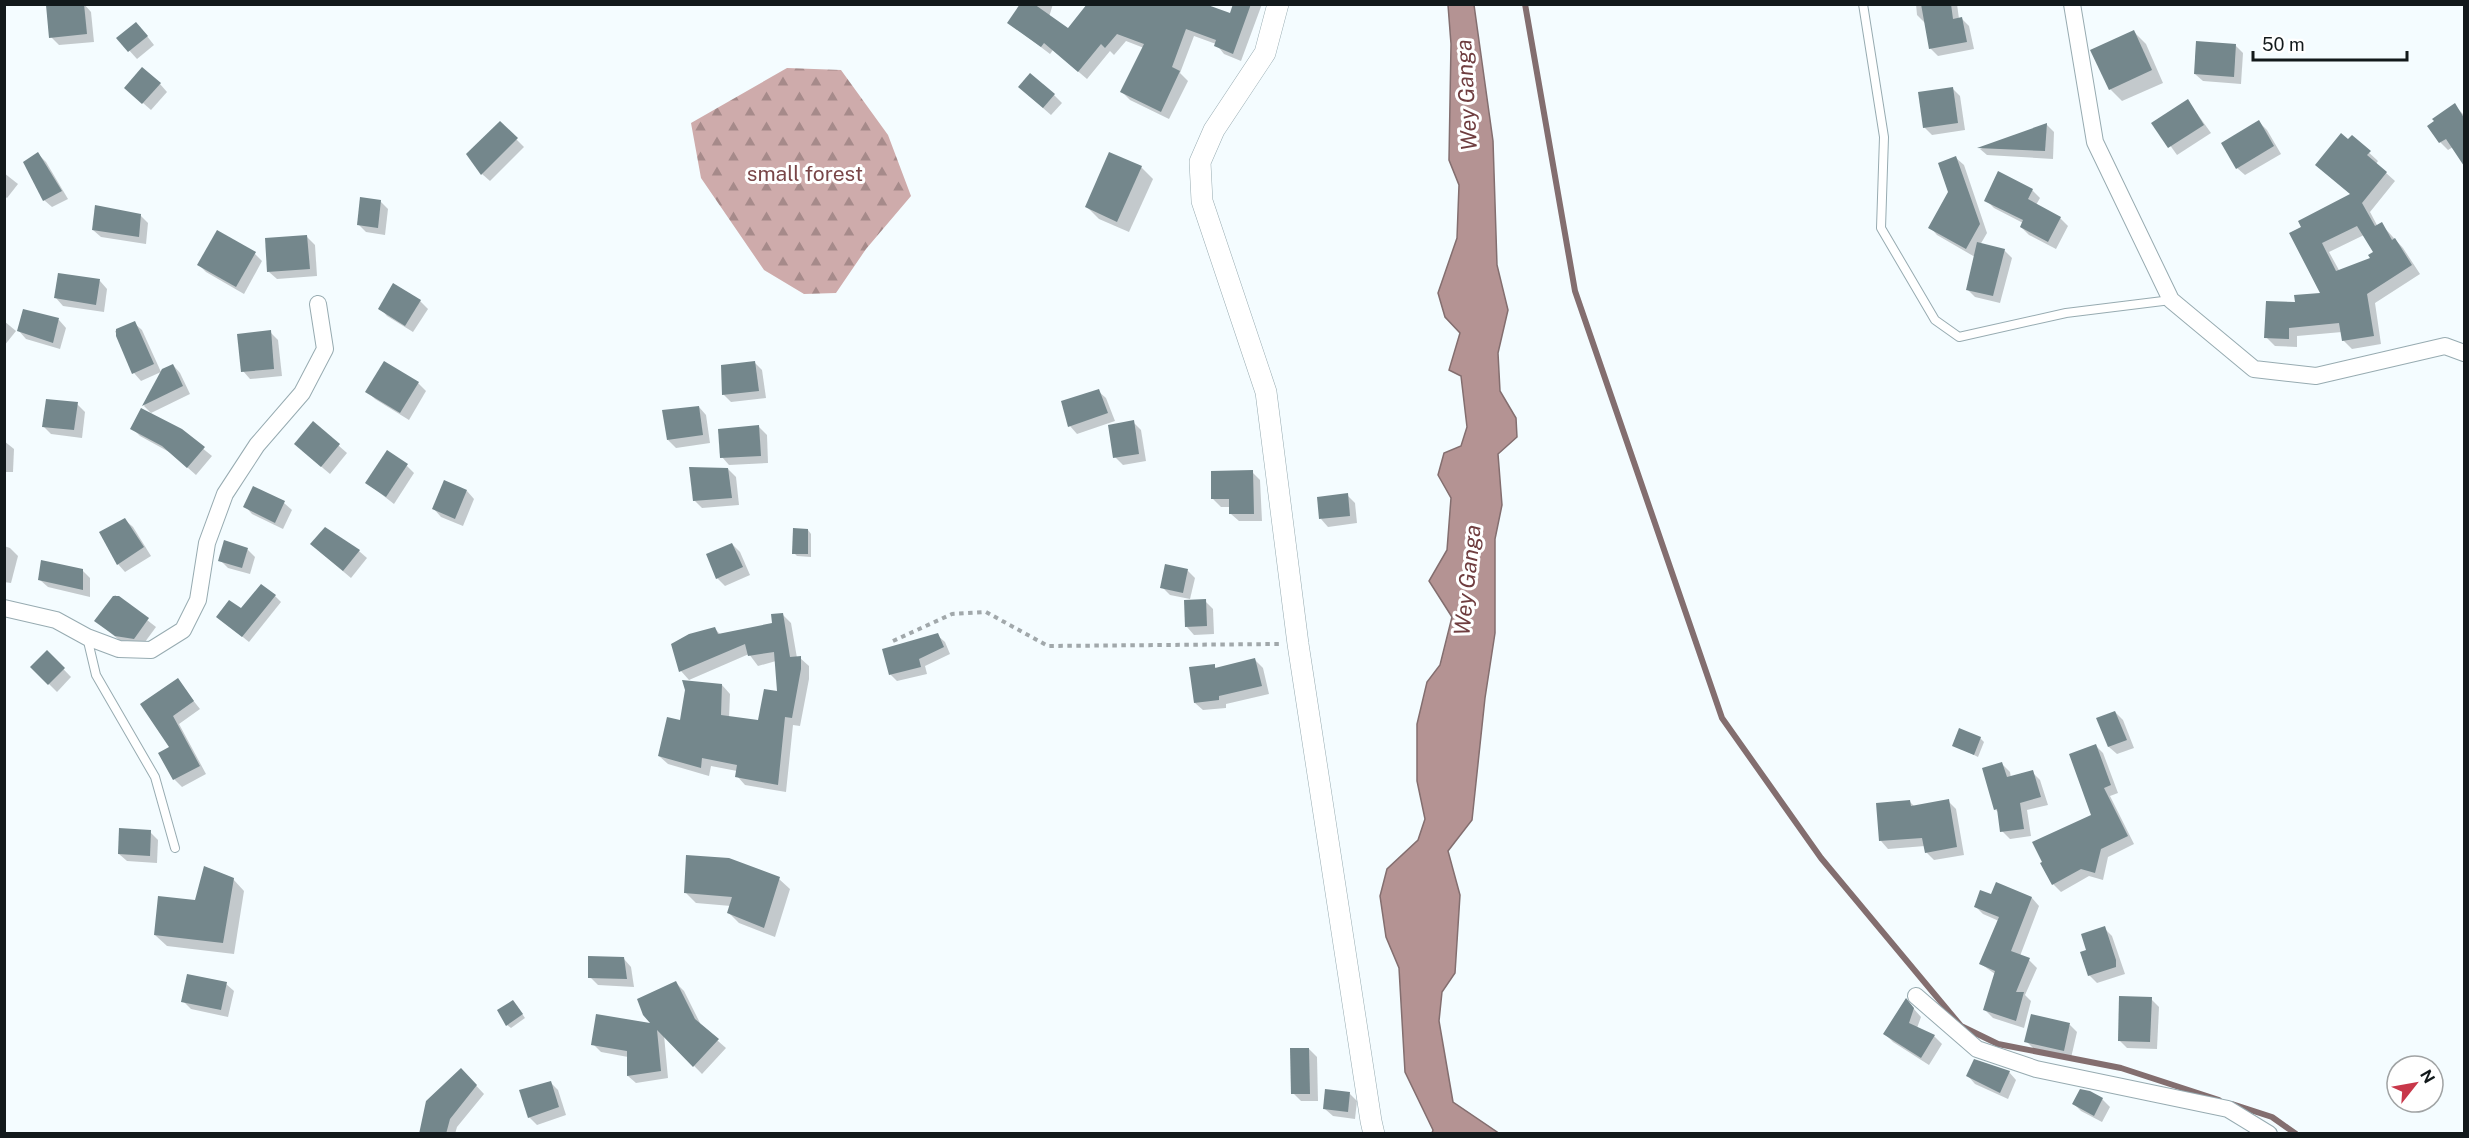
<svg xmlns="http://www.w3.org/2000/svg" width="2469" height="1138" viewBox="0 0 2469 1138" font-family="'Public Sans',sans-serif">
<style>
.forest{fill:url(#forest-firs)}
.water{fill:#b49393;stroke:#836e6f;stroke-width:1.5}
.shadow{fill:#0003;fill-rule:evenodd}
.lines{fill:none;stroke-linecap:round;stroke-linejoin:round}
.stream{stroke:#836e6f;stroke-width:6}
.building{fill:#74878c;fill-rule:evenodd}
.service-casing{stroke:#97abb1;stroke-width:10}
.minor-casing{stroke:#97abb1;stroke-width:18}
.tertiary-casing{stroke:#97abb1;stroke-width:22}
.path{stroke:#a1a8ab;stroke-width:4;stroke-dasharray:4.5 4.5;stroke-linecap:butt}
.service{stroke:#fff;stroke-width:8}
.minor{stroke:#fff;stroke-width:16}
.tertiary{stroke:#fff;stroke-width:21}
.labels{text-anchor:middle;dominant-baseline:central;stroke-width:6;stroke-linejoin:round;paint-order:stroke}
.park-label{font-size:21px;fill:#794648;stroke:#fff}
.water-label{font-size:22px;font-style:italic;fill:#6f3d3f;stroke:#fff}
</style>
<defs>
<pattern id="forest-firs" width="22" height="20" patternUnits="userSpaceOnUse" patternTransform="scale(1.5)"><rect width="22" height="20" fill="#ceabab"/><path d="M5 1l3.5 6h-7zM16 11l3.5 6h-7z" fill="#a68a8a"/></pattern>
</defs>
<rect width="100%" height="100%" fill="#f4fcff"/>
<polygon class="forest" points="787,68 841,70 888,135 911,196 866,249 836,293 804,294 764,270 701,178 691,123"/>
<polygon class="water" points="1448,5 1474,5 1493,141 1497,265 1508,310 1498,353 1500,391 1516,418 1517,437 1498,454 1502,505 1495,539 1495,633 1485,698 1472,820 1448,851 1460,895 1455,973 1442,992 1439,1021 1453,1102 1500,1134 1432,1133 1433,1130 1405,1072 1399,968 1386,937 1380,896 1387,869 1418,840 1425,819 1417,781 1417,724 1427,682 1440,665 1452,617 1429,581 1447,550 1451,498 1438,475 1444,453 1461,446 1467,427 1461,376 1449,370 1460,333 1445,317 1438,293 1457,238 1459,185 1449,160 1451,44"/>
<g class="shadow">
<polygon points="84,4 91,12 94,42 59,45 51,37"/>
<polygon points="1022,4 1053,4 1049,17 1068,30 1231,14 1234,4 1262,4 1241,61 1224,54 1216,44 1194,36 1180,73 1188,81 1169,119 1130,100 1122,92 1144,48 1126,41 1114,55 1110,51 1087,79 1053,50 1050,54 1009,23"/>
<polygon points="1916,4 1957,4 1959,19 1961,18 1969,26 1974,49 1938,56 1930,48 1925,23 1917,15"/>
<polygon points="143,31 154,45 137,59 118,38"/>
<polygon points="2134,32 2146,44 2163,83 2122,101 2110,89"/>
<polygon points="2235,45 2243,53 2241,84 2203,81 2195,74"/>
<polygon points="160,84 167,92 151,110 134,95"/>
<polygon points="1952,88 1960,96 1965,130 1932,135 1924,127"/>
<polygon points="1028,95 1054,95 1062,103 1051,115"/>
<polygon points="2188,101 2211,133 2177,155 2154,123"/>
<polygon points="2454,105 2464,115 2464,162 2453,147 2448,150 2440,142"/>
<polygon points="2259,122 2267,130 2281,154 2245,175 2237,168"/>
<polygon points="500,123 524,147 490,181 482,174"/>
<polygon points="2046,124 2054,132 2053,159 1987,155 1980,149"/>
<path d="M 2352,137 L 2378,161 L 2376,164 L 2395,181 L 2370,212 L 2378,227 L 2381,224 L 2403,248 L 2420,274 L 2375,303 L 2381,344 L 2352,349 L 2343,340 L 2342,332 L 2297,336 L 2297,347 L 2275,346 L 2266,337 L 2297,304 L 2322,294 L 2291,234 L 2352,195 L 2348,142 ZM 2364,235 L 2375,253 L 2373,259 L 2340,272 L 2329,252 Z"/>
<polygon points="38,154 46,162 68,199 52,207 44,200"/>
<polygon points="1956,158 1964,165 1987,233 1980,245 2004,250 2012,258 2000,303 1975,297 1967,289 1975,257 1937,235 1930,227 1950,192"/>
<polygon points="1141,167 1153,179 1129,232 1099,219 1087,207"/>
<polygon points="4,173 18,184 7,198 4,196"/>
<polygon points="2032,190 2040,198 2036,205 2060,218 2068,226 2056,249 2029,235 2021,227 2023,223 1994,208 1986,200"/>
<polygon points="380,201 388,209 385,235 366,232 359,225"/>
<polygon points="140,215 148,223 146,244 101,237 93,230"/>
<polygon points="307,237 315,245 317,276 277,279 269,272"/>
<polygon points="255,254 262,261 244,294 206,272 199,265"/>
<polygon points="100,281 107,289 104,312 63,306 56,298"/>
<polygon points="420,301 428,309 413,332 387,316 380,308"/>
<polygon points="24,311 59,320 66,328 60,349 26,339 19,331"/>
<polygon points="4,321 16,331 4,346"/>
<polygon points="134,323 142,330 161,372 141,381 134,373 115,331"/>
<polygon points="270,332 278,340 282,376 250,379 243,371"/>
<polygon points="754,362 762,370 766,398 731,402 723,394"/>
<polygon points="173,365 180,373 190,394 151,413 144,406 163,370"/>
<polygon points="418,383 426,391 409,420 375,399 367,391"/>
<polygon points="1098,391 1106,398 1115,421 1077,434 1070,426"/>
<polygon points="77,404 85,412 82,438 51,434 43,426"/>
<polygon points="699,407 706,415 710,443 676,448 668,440"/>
<polygon points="1133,422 1141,430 1146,461 1123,465 1115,457"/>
<polygon points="313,423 347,453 330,474 304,452"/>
<polygon points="759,427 767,435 768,463 729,465 722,457"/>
<polygon points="132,428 180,430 212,456 196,475 171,453 140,436"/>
<polygon points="4,441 14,449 13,472 4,472"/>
<polygon points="407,466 414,473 394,504 367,483"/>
<polygon points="728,469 736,477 739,505 702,508 694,500"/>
<polygon points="1252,472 1260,480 1262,521 1239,521 1231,514 1231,507 1221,507 1213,499"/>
<polygon points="467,491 474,499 463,526 441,517 434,509"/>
<polygon points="1347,495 1355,503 1357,523 1328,527 1321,519"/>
<polygon points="284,503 292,510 283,529 252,514 245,506"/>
<polygon points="125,520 133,527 151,556 125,572 118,564"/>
<polygon points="808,530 811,534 811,557 797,556 794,553"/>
<polygon points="732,544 740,552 750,575 725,586 717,578"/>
<polygon points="4,546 10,548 18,556 11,583 4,582"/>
<polygon points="247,549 255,557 250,574 228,568 220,560"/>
<polygon points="359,551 367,558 351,578 320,552"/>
<polygon points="82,570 90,578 90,597 48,587 40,580"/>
<polygon points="1187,570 1195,578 1190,599 1170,595 1162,587"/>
<polygon points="115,595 156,627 142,646 124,644 96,621"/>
<polygon points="275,596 281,602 249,642 218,617"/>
<polygon points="1205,601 1213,609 1214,634 1194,635 1187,627"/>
<polygon points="782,614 791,623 797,658 800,658 809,666 809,679 800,726 793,725 786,792 745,785 737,776 737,771 711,766 709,776 668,764 659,756 682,722 722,685 730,694 729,718 759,722 778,693 776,661 758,666 749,654 689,680 681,671 715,629 721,635 774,624"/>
<polygon points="937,635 945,642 950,654 925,666 927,674 897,681 890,674"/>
<polygon points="47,652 71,677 57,692 32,667"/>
<polygon points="1255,660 1263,668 1269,694 1226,704 1226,708 1203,710 1195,703 1214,666 1217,669"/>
<polygon points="177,680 200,709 179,724 206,774 182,787 174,779 171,747 142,705"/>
<polygon points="2115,712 2123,720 2134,748 2117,754 2109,747"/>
<polygon points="1980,738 1984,742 1978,757 1954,745"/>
<polygon points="2096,746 2103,753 2118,793 2110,796 2134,844 2108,857 2103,880 2089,876 2061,892 2053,884 2042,863 2093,815"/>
<polygon points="2002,764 2010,772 2011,778 2032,772 2040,780 2048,805 2027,810 2031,836 2010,839 2002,831 1999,813 1995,809"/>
<polygon points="1948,801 1956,809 1964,855 1934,860 1926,852 1925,846 1888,849 1881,841 1910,802 1915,807"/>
<polygon points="150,832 158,840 157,863 127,861 119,854"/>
<polygon points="233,879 244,891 234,954 167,946 155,935 196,901"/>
<polygon points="779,879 790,889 775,937 739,923 729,913 731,906 696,903 686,893"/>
<polygon points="1997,884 2032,898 2039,906 2020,956 2029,960 2037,968 2025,995 2031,1001 2024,1028 1993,1018 1985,1010 1995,974 1981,964 1999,921 1983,914 1976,907 1992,896"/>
<polygon points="2104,928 2112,936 2125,974 2097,983 2089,975 2088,951"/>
<polygon points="624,959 631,967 634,987 598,985 590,977"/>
<polygon points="676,983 684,991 702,1027 726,1048 702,1074 664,1035 668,1078 636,1083 628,1076 628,1057 601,1052 593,1044 654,1025"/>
<polygon points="226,984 234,991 228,1017 191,1009 183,1001"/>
<polygon points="2151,999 2159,1007 2157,1049 2127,1048 2119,1040"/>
<polygon points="1906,1000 1921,1017 1917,1028 1934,1036 1942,1044 1929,1065 1893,1042 1885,1034"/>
<polygon points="516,1005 525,1018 511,1028 507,1025"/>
<polygon points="2070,1025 2077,1032 2071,1058 2034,1049 2026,1041"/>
<polygon points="1309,1049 1317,1057 1318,1101 1301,1101 1293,1093"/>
<polygon points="2009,1072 2016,1080 2008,1099 1975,1084 1968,1076"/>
<polygon points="469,1078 484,1094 457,1127 455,1134 420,1134"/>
<polygon points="550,1082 558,1090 566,1115 537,1125 529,1117"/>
<polygon points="2089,1092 2102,1099 2110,1107 2102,1122 2081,1111 2074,1104"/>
<polygon points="1349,1093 1357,1101 1355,1119 1333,1116 1325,1109"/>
</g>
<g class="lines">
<g class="stream">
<polyline points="1525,4 1575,291 1722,718 1821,858 1961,1026 1998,1044 2121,1068 2219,1100"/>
<polyline points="2232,1104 2272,1117 2296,1134"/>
</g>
</g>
<g class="building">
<polygon points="84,4 87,34 49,38 46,5"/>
<polygon points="1020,4 1034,4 1068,28 1087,4 1205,4 1230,13 1233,4 1251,4 1233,54 1214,46 1216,40 1186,29 1172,67 1180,71 1161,112 1120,92 1144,44 1117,34 1105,48 1101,44 1078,72 1044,43 1041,47 1007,23"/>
<polygon points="1921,4 1951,4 1953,19 1962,17 1967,42 1929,49"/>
<polygon points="136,22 148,36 128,52 116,38"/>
<polygon points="2134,30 2152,70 2109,90 2090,50"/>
<polygon points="2196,41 2236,44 2234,77 2194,74"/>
<polygon points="142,67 161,83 142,104 124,88"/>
<polygon points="1030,73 1055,94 1043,108 1018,87"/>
<polygon points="1953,87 1958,123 1923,128 1918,92"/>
<polygon points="2188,99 2204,125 2168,148 2151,123"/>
<polygon points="2455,103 2464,118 2464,166 2446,139 2439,143 2427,126 2434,121 2432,119"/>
<polygon points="2259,120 2274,146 2236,169 2221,143"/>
<polygon points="500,121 518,138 481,175 466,154"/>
<polygon points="2047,123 2045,151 1977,148"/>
<path d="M 2341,133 L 2348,139 L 2352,135 L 2371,151 L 2367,155 L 2387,172 L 2362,203 L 2375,226 L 2382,222 L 2392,240 L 2395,238 L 2412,265 L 2367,294 L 2374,336 L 2342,341 L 2339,323 L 2289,328 L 2289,339 L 2264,338 L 2266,301 L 2295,302 L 2294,295 L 2320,293 L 2289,233 L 2301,227 L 2298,221 L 2350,194 L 2315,165 ZM 2357,226 L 2373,252 L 2368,255 L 2370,258 L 2336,271 L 2322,243 Z"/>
<polygon points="38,152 62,191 43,201 23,162"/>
<polygon points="1109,152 1142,166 1117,222 1085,207"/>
<polygon points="1956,156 1980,224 1966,249 1928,228 1948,192 1938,163"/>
<polygon points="1998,171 2033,189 2028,199 2061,217 2048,242 2020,227 2023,220 1984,201"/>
<polygon points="360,197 381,200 378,228 357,225"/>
<polygon points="95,205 141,214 139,237 92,230"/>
<polygon points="217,230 256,252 236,287 197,265"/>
<polygon points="307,235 310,269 267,272 265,238"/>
<polygon points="1977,242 2005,249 1993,296 1966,290"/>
<polygon points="58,273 100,279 96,305 54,298"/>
<polygon points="393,283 421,300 405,326 378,309"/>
<polygon points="23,309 59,318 53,343 17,331"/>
<polygon points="135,321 154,364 132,374 116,336 116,329"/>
<polygon points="271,330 274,369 241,372 237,334"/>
<polygon points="384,361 419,382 400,413 365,392"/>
<polygon points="755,361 759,391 722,395 721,365"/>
<polygon points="173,364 183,386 142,406 162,369"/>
<polygon points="1099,389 1108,413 1068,427 1061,401"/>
<polygon points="46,399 78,402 74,430 42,427"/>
<polygon points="699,406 703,435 667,440 662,410"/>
<polygon points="141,408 182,429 205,447 187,468 162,446 130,429"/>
<polygon points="1134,420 1139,454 1113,458 1108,425"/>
<polygon points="313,421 340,444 321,467 294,444"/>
<polygon points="759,425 761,456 720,458 718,429"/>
<polygon points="387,450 408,464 386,497 365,483"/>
<polygon points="689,467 728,468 732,498 693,501"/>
<polygon points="1253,470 1254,514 1229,514 1229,499 1211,499 1211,471"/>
<polygon points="444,480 467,490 455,519 432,509"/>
<polygon points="253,486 285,501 275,523 243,507"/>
<polygon points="1348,493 1350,516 1319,519 1317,497"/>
<polygon points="125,518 144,547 117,565 99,532"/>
<polygon points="325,527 360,550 343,571 310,544"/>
<polygon points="793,528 808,529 808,554 792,554"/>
<polygon points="224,540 248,548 242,568 218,561"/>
<polygon points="732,543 743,567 716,579 706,554"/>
<polygon points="41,560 83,569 83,590 38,580"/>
<polygon points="1165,564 1188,569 1183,593 1160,588"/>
<polygon points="261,584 276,595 242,637 216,617 229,600 241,608"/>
<polygon points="113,596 119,596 149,618 134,639 115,636 94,621"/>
<polygon points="1206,599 1207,626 1185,627 1184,600"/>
<polygon points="783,613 790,657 801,656 801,669 792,718 785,717 778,785 735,777 737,765 702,758 701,768 658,756 667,717 680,720 685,690 682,680 722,684 721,715 758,720 764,689 777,691 774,652 748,656 745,644 679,672 671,644 689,634 715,627 718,634 772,623 771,614"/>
<polygon points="938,633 944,647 919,659 921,667 889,675 882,649"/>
<polygon points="47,650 65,668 48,685 30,667"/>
<polygon points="1255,658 1262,686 1219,696 1219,700 1194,703 1189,667 1215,664 1215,668"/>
<polygon points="178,678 194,701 173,716 200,766 173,780 158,753 169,747 140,704"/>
<polygon points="2115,711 2127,740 2108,747 2096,718"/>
<polygon points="1959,728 1981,737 1974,755 1952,746"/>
<polygon points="2096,744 2111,785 2104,788 2128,836 2101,849 2095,873 2081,869 2052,885 2040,863 2042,862 2032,842 2091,815 2069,754"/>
<polygon points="2002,762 2007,777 2033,770 2041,797 2020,803 2024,829 2000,832 1997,809 1994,810 1982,768"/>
<polygon points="1949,799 1957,847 1925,853 1922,838 1879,841 1876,803 1910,800 1911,806"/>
<polygon points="119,828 151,830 150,856 118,854"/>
<polygon points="686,855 729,858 780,877 764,928 727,913 732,897 684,893"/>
<polygon points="204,866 234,878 223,943 154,935 158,896 195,900"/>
<polygon points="1996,882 2032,897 2011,951 2030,958 2016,992 2024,992 2016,1021 1983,1010 1995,971 1979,964 1999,917 1974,907 1980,890 1991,894"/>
<polygon points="2105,926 2116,960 2116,967 2088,976 2080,952 2086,950 2081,934"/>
<polygon points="588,956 624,957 627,979 588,978"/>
<polygon points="187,974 227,982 221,1010 181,1002"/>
<polygon points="676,981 695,1019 719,1039 693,1067 657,1030 661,1071 627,1076 627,1051 591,1045 596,1014 650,1023 643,1015 637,999"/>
<polygon points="2119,996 2152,997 2150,1042 2118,1041"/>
<polygon points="1906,998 1914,1008 1909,1023 1935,1035 1921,1058 1883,1034"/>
<polygon points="513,1000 523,1014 506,1026 497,1010"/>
<polygon points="2031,1014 2070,1023 2064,1051 2024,1042"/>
<polygon points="1290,1048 1309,1048 1310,1094 1291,1094"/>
<polygon points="1974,1059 2010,1071 2000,1093 1966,1076"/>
<polygon points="461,1068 477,1085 450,1119 446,1134 419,1134 426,1101"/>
<polygon points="551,1081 559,1107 528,1118 519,1090"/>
<polygon points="1325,1089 1350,1092 1348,1112 1323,1109"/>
<polygon points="2080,1089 2090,1091 2103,1098 2094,1116 2072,1104"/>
</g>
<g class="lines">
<g class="service-casing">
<g id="service">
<polyline points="1863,4 1884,137 1881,228 1935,320 1959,337 2066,313 2171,300"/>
<polyline points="87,637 96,675 155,777 175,848"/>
</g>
</g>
<g class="minor-casing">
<g id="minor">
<polyline points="2072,4 2095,142 2171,300 2254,369 2316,376 2445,346 2464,353"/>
<polyline points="4,608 56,620 87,637 119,649 151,650 183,630 198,600 207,543 225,494 257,445 302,393 325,349 318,304"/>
<polyline points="1916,996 1977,1049 2036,1069 2228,1109 2269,1134"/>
</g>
</g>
<g class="tertiary-casing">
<polyline id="tertiary" points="1278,4 1265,53 1214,130 1200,162 1202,201 1266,392 1298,644 1371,1121 1374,1134"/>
</g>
<polyline class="path" points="893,641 952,614 986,612 1048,646 1279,644"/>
<use href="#service" class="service"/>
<use href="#minor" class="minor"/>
<use href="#tertiary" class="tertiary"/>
</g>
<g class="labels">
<g class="park-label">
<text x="805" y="173">small forest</text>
</g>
<g class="water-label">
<text transform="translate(1466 95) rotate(-93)">Wey Ganga</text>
<text transform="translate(1467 580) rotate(-84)">Wey Ganga</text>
</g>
</g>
<rect width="2469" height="1138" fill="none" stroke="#12191b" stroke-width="12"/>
<g transform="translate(2415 1084) rotate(59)"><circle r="28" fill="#ffffff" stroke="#a0a3a4" stroke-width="1.5"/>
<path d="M0-4.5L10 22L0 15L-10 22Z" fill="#c8374a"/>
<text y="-9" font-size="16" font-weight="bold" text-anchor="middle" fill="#12191b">N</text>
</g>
<path d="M2253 51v9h154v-9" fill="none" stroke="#12191b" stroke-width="3"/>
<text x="2262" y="51" font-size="18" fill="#12191b" stroke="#ffffff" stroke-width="4.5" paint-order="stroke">50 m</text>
</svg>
